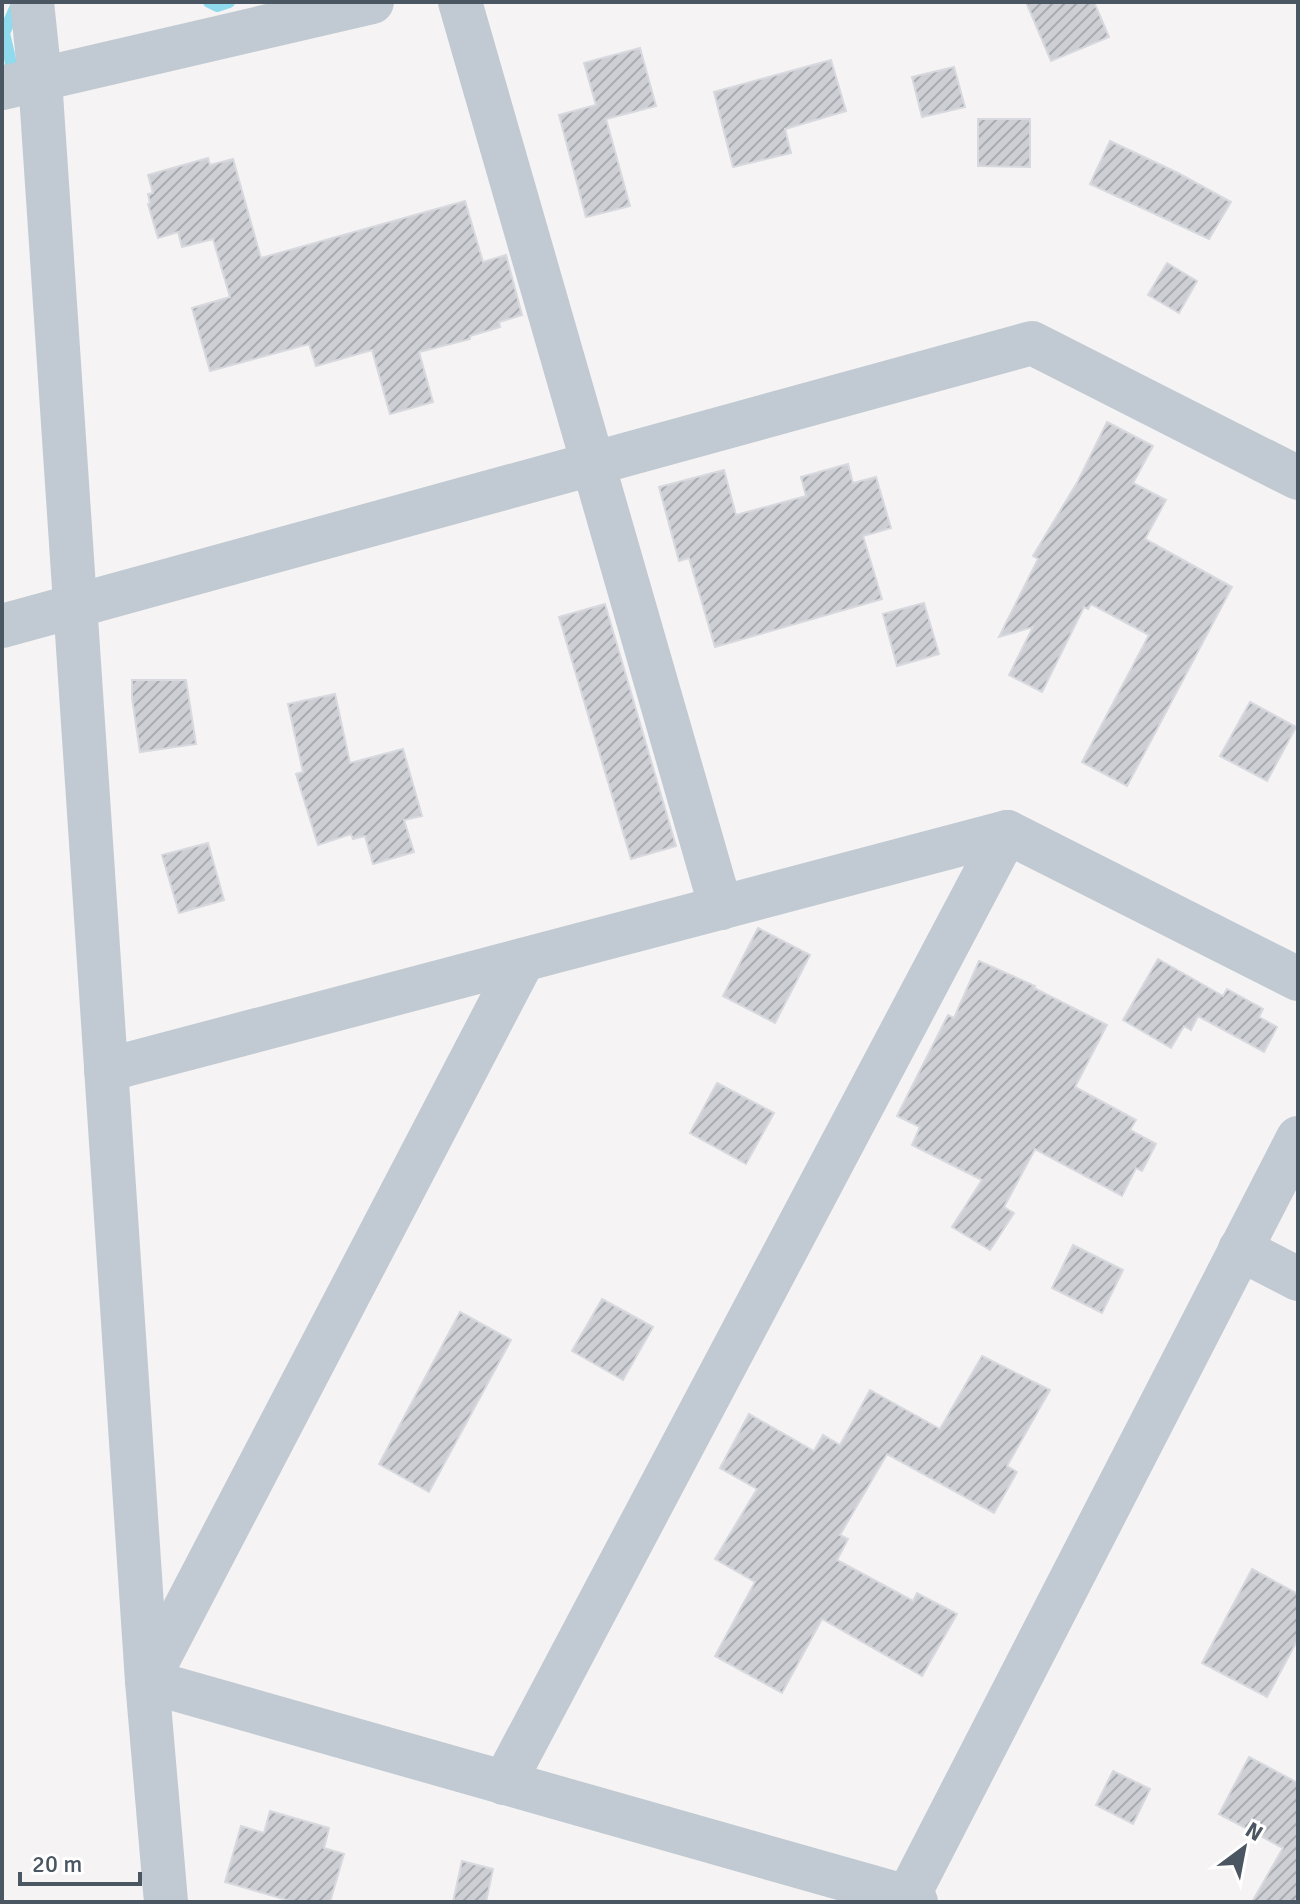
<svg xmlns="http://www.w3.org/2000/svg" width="1300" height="1904" viewBox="0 0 1300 1904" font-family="Signika,sans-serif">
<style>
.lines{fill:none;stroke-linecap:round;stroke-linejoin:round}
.stream{stroke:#90daee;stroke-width:12}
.building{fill:url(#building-hatch);stroke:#d7d9de;stroke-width:2}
.minor{stroke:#c1cad2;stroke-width:44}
</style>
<defs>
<pattern id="building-hatch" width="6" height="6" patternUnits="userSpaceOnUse" patternTransform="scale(2)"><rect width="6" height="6" fill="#cdcfd5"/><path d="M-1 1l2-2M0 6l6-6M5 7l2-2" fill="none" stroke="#a8abb0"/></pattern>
</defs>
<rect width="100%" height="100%" fill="#f5f3f3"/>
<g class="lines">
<g class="stream">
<polyline points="209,2 217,6 229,2"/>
<polyline points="8,78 11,63 4,33 17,4"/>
</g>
</g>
<g class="building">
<polygon points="1026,2 1094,2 1109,37 1051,61"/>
<polygon points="640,48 656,106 606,119 630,206 586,217 559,115 596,105 584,63"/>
<polygon points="831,60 846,111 785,129 791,153 733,167 714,92"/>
<polygon points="954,67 965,107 922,117 912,77"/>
<polygon points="978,119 1030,119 1030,167 978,166"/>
<polygon points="1110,141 1178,173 1231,202 1209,239 1090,184"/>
<polygon points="208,158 210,165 233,159 261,258 465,201 483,262 506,255 522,315 499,322 500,327 470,336 470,339 419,352 433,402 390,414 372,350 316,366 309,344 210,371 192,308 230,297 213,239 182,247 178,232 158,238 148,204 150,203 148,194 153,193 148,175"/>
<polygon points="1167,263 1197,281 1179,313 1148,295"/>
<polygon points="1107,422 1153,446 1133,483 1166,500 1145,539 1232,587 1127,786 1082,762 1149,635 1091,604 1088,609 1084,607 1042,692 1009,675 1033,627 999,637 1038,559 1033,556 1078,481"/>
<polygon points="848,464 853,483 876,477 891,528 863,536 882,599 715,647 689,558 679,561 659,487 724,470 736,515 806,496 801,477"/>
<polygon points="924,603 939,654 897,666 883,614"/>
<polygon points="605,604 676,846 631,859 559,617"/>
<polygon points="132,680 186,680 196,744 140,752 132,698"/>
<polygon points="335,694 350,763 403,749 422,816 404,820 414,852 373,864 365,836 353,839 351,834 318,845 296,774 303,772 288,704"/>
<polygon points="1250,702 1296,727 1267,781 1220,756"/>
<polygon points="208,843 224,900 179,913 162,855"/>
<polygon points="758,928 810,955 775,1023 723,996"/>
<polygon points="1158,959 1223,996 1227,989 1263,1009 1259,1017 1277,1027 1264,1052 1198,1016 1191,1030 1184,1026 1171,1048 1123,1020"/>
<polygon points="979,961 1035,986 1034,988 1107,1025 1075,1087 1136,1120 1130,1130 1156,1144 1142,1171 1136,1168 1122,1196 1035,1149 1004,1207 1014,1213 990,1250 952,1227 982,1180 912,1145 920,1127 897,1116 948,1015 954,1018"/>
<polygon points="717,1083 774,1113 746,1164 690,1133"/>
<polygon points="1073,1245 1123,1270 1102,1313 1052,1288"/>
<polygon points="602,1299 653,1327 623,1380 572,1351"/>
<polygon points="460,1312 511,1340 429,1492 379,1464"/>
<polygon points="982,1356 1050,1390 1007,1466 1017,1472 994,1513 887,1454 840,1535 848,1539 837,1560 913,1601 917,1593 957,1614 922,1676 822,1619 782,1693 715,1656 755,1582 715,1559 757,1489 720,1468 749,1414 814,1451 823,1435 840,1445 870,1390 940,1429"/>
<polygon points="1252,1569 1298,1594 1298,1639 1267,1697 1202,1663"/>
<polygon points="1249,1757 1298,1783 1298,1902 1252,1902 1283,1848 1219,1814"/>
<polygon points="1113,1771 1150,1789 1133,1824 1096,1805"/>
<polygon points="270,1811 329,1828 324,1848 344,1854 330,1902 294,1902 225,1882 241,1826 264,1833"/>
<polygon points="462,1861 493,1869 486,1902 453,1902"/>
</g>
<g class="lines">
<g class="minor">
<polyline points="32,2 40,79 147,1681 166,1902"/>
<polyline points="460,2 721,908"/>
<polyline points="2,88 372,2"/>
<polyline points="2,626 1032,343 1298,478"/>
<polyline points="523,960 147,1681 907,1897 916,1902"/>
<polyline points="106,1070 1007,832 1298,979"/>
<polyline points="1240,1249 1298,1279"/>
<polyline points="504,1783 1007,832"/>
<polyline points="905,1902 1298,1138"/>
</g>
</g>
<rect width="1300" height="1904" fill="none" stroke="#4a5661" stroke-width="8"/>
<g transform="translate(1244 1848) rotate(32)" stroke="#ffffff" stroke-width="6" paint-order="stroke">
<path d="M0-6L14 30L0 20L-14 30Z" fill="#4a5661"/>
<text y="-12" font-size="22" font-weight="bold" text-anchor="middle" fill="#4a5661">N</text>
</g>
<path d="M20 1872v12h120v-12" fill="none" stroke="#4a5661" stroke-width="4"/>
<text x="32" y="1872" font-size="24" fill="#4a5661" stroke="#ffffff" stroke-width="6" paint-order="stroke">20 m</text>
</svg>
